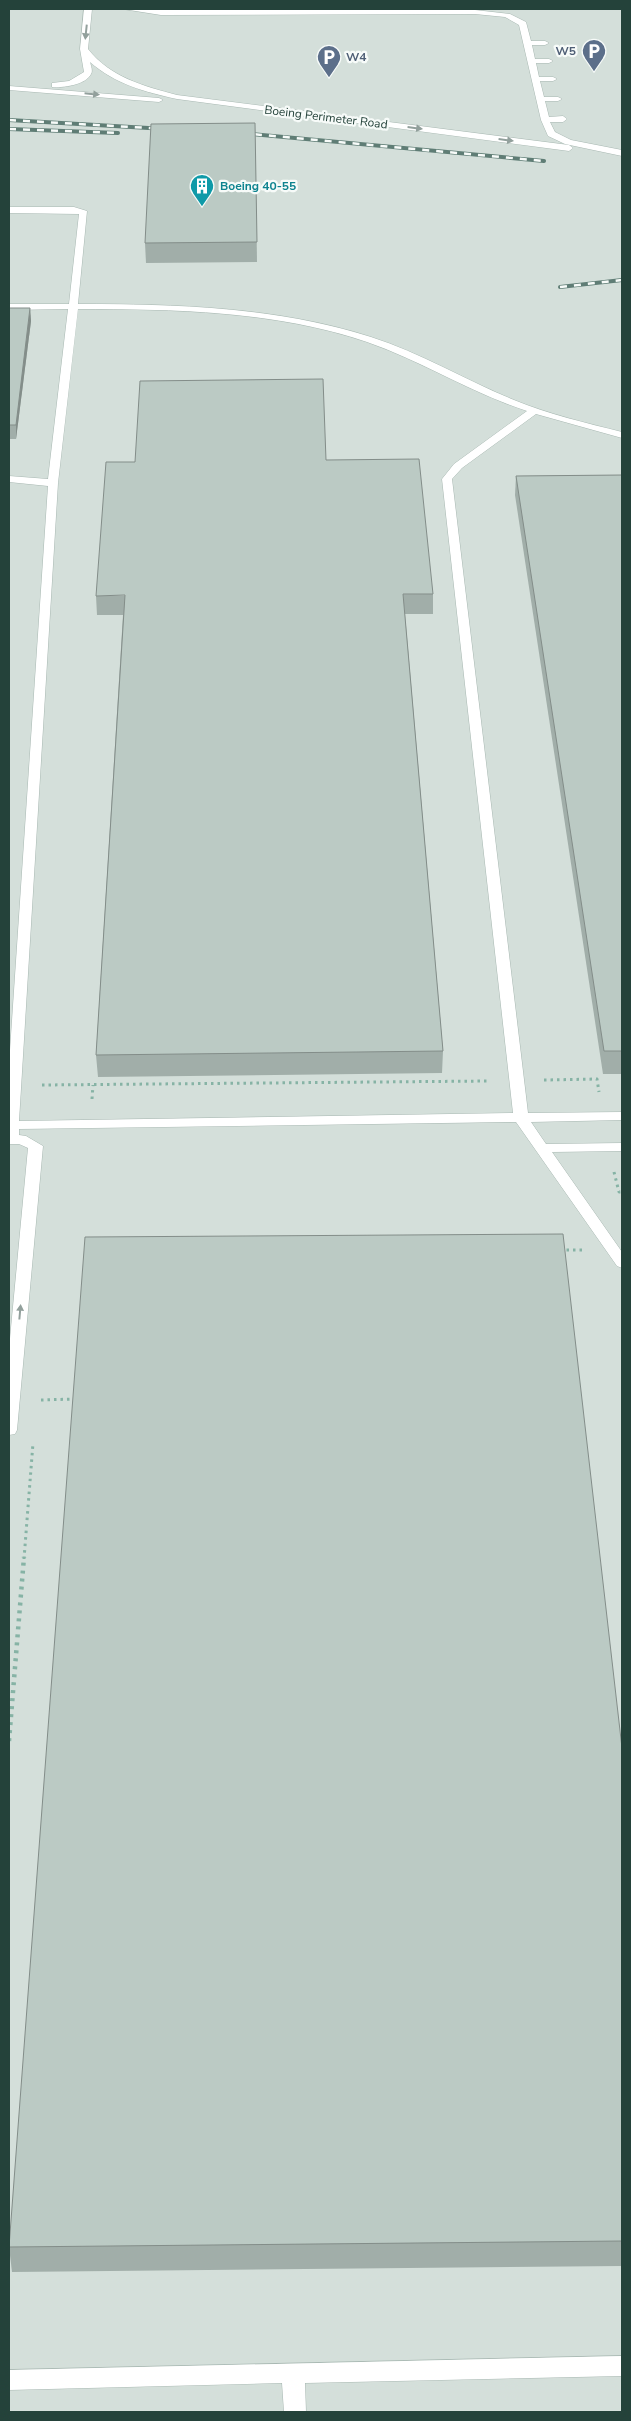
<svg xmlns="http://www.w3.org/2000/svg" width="631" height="2421" viewBox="0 0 631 2421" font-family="'Nunito Sans',sans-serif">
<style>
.built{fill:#d4dfda}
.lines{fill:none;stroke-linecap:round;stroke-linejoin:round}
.minor-casing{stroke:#a8b8b2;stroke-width:1}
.path-far1{stroke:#86b3a5;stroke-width:3;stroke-dasharray:2.5 4;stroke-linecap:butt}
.path{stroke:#86b3a5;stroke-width:4.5;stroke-dasharray:3 5;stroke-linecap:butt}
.minor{fill:#fff;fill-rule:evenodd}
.rail-casing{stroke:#5f7d75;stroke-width:4}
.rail{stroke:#f7fbf9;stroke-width:2.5;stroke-dasharray:7;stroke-linecap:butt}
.wall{fill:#a1aea9}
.shaded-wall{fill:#838d89}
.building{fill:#bbcac4;stroke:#838d89}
.oneway{fill:#92a09c}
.labels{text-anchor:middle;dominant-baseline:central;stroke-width:4.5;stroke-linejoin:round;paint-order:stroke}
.far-service-label{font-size:12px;font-weight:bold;fill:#4e5e75;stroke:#f7fbf9;text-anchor:end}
.far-street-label{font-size:12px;fill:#24423a;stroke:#f7fbf9}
.far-culture-label{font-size:12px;font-weight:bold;fill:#0d838f;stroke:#f7fbf9;text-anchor:start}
</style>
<rect width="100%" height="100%" fill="#e6efeb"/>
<rect class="built" x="9" y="9" width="613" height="2403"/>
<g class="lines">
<g class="minor-casing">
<g id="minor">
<path d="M 84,9 L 92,9 L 88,49 C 110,77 143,86 177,95 L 569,145 L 573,148 L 569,151 L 177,99 C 145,92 115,84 90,62 C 91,66 93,71 91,74 C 86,85 62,88 52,87 L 52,83 L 69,81 L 84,72 L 80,49 Z"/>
<polygon points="123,9 475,10 510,14 526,22 531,41 545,41 549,43 545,45 532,45 535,59 549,59 553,61 549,63 536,63 539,77 553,77 557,79 553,81 540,81 544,97 558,97 562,99 558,101 545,101 549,117 563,116 567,119 563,122 550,122 555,132 571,140 622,150 622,156 565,144 548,136 541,120 519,25 505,17 475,14 161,15"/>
<polygon points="9,86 159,98 163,100 159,102 9,90"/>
<path d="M 9,207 L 74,207 L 87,211 L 78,304 C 176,304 278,307 371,337 C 421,353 465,380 514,400 C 548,414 586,423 622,432 L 622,438 L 536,414 L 462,468 L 452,479 L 528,1113 L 622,1112 L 622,1120 L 531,1122 L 546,1144 L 622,1143 L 622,1151 L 552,1152 L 622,1252 L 622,1268 L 617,1266 L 516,1122 L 19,1129 L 19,1135 L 26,1136 L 43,1146 L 17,1430 L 15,1434 L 9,1435 L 9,1349 L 28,1148 L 19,1144 L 9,1144 L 9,1065 L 48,486 L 9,482 L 9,476 L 48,479 L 68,309 L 9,310 L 9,304 L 69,304 L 79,214 L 9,213 ZM 78,309 C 173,309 276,311 367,342 C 422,361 471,393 527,411 L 454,464 L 442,479 L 513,1113 L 19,1121 L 58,483 Z"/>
<polygon points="622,2356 622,2376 305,2383 306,2412 284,2412 282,2383 9,2390 9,2370"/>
</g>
</g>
<g class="path-far1">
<polyline points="544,1080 597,1079 599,1092"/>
<polyline points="42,1085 488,1081"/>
<polyline points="92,1099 93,1085"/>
<polyline points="614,1172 619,1192 622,1192"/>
<polyline points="560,1250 582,1250"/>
<polyline points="41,1400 75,1399"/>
<polyline points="24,1559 33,1443"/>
</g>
<polyline class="path" points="9,1741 24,1557"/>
<use href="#minor" class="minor"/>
<g class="rail-casing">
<g id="rail">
<polyline points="9,120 166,129"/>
<polyline points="9,129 118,133"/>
<polyline points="241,133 544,161"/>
<polyline points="560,287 622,280"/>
</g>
</g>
<use href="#rail" class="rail"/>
</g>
<g class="wall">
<polygon points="255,123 257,262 146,263 145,243"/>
<polygon points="9,308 30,308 31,321 16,439 9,439"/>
<polygon points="622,475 622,1074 603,1074 515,495 516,476"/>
<polygon points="433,594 433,614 405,614 443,1051 442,1073 98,1077 96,1055 123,615 97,615 96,596"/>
<polygon points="622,1748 622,2266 12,2272 9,2247"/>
</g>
<polygon class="shaded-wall" points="30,308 31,321 16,439 16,425"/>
<g class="building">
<polygon points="255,123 257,242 145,243 151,124"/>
<polygon points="9,308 30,308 16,425 9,425"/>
<polygon points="323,379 326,460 419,459 433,594 403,594 443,1051 96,1055 125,595 96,596 106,462 135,462 140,381"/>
<polygon points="622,475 622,1051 604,1051 516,476"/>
<polygon points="563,1234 622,1748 622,2241 9,2247 85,1237"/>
</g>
<defs><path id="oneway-solid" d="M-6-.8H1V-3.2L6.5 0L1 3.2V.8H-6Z" transform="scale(1.25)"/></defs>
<g class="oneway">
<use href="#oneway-solid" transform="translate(86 32) rotate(96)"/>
<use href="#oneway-solid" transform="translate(92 94) rotate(6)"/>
<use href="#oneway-solid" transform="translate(415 128) rotate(7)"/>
<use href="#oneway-solid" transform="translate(506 140) rotate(7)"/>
<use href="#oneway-solid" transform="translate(20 1312) rotate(-85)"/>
</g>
<defs>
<g id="parking-pin" transform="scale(1.25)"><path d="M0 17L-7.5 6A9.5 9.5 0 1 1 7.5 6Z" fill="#5c6f8a" stroke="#f7fbf9"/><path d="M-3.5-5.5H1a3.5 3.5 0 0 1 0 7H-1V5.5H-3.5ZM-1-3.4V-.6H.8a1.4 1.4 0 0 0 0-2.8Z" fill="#fff"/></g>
<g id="building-pin" transform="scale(1.25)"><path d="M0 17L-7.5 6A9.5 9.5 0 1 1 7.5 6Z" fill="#0f9aa8" stroke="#f7fbf9"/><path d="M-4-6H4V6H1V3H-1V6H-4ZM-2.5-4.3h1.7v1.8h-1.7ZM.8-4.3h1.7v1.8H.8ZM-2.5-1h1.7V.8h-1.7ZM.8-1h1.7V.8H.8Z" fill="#fff"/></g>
</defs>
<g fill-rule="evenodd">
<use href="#parking-pin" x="594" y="51"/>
<use href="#parking-pin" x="329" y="57"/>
<use href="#building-pin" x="202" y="186"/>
</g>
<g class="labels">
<g class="far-service-label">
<text x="576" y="51">W5</text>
<text x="346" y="57" text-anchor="start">W4</text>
</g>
<g class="far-street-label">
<text transform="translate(326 117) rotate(7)">Boeing Perimeter Road</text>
</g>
<g class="far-culture-label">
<text x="220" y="186">Boeing 40-55</text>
</g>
</g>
<rect width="631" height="2421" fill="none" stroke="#24423a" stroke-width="20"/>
</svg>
